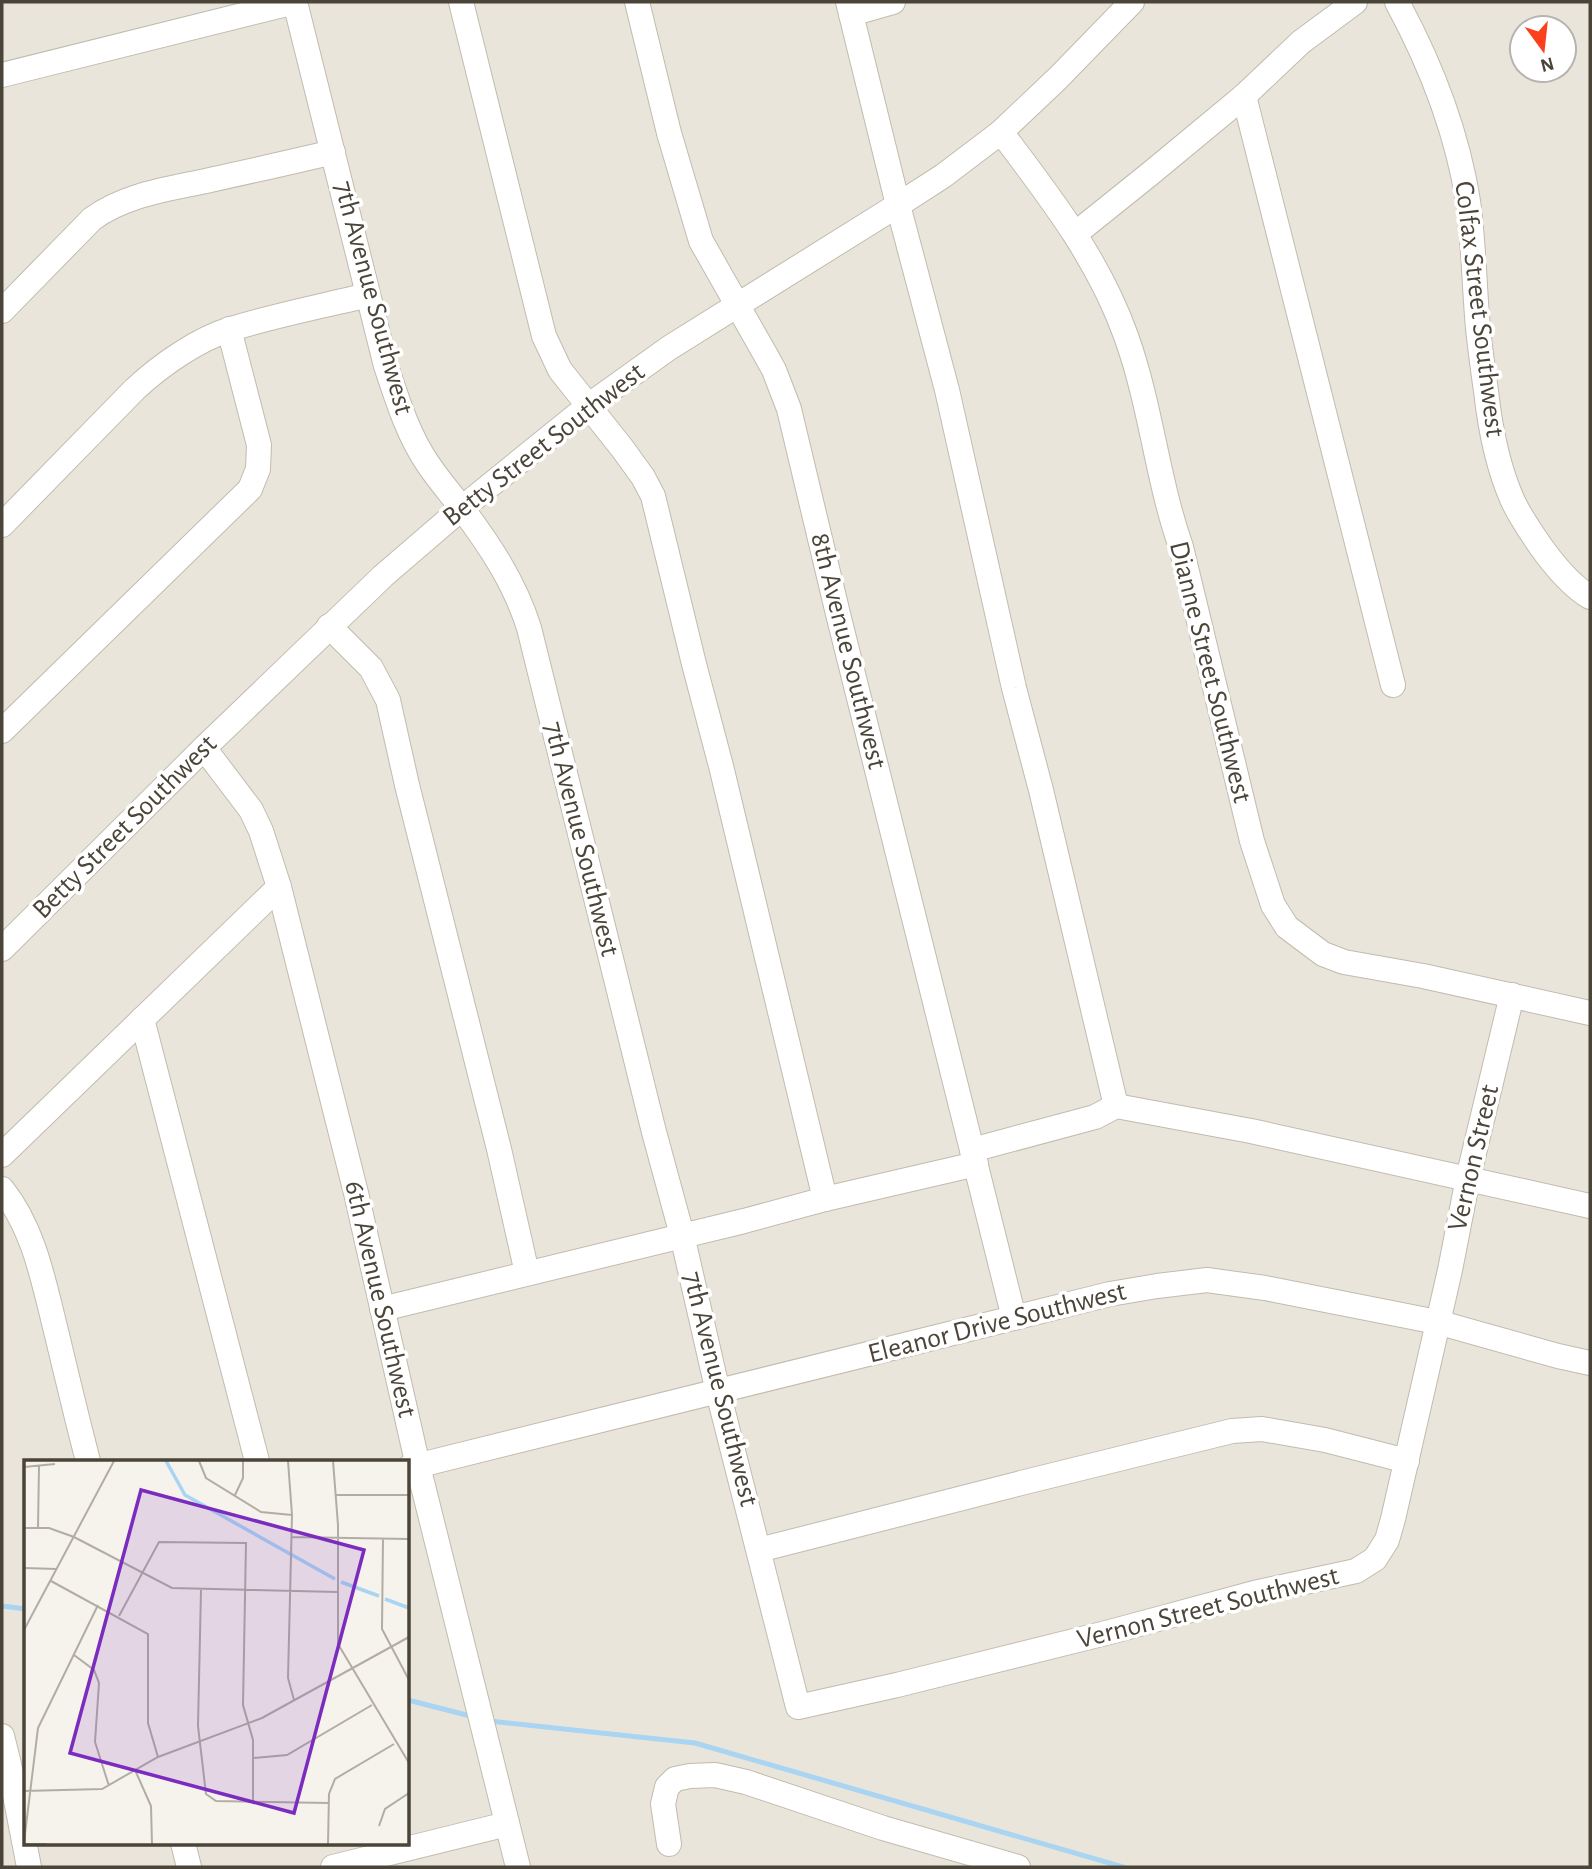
<svg xmlns="http://www.w3.org/2000/svg" width="1592" height="1869" viewBox="0 0 1592 1869" font-family="'Alegreya Sans',sans-serif">
<style>
.residential{fill:#eae5da;fill-rule:evenodd}
.lines{fill:none;stroke-linecap:round;stroke-linejoin:round}
.stream{stroke:#a9d4f2;stroke-width:5}
.minor-casing{stroke:#c2bbae;stroke-width:26}
.minor{stroke:#fff;stroke-width:24}
.labels{text-anchor:middle;dominant-baseline:central;stroke-width:7;stroke-linejoin:round;paint-order:stroke}
.street-label{font-size:28px;fill:#4b4439;stroke:#fff}
.inset-river{fill:none;stroke:#a9d4f2;stroke-width:3.5}
.inset-road{fill:none;stroke:#b2ada4;stroke-width:2}
.view{fill:#7b2cbf;fill-opacity:0.15;stroke:#7b2cbf;stroke-width:3.5}
.inset-edge{fill:none;stroke:#4b4439;stroke-width:3.5}
</style>
<rect width="100%" height="100%" fill="#f6f3ec"/>
<path class="residential" d="M 2,2 L 1590,2 L 1590,1867 L 2,1867 ZM 1522,28 L 1564,28 L 1564,70 L 1522,70 ZM 26,1461 L 408,1461 L 408,1843 L 26,1843 Z"/>
<g class="lines">
<g class="stream">
<polyline points="2,1606 26,1609"/>
<polyline points="408,1700 474,1717"/>
<polyline points="490,1721 695,1743 1123,1867"/>
</g>
<g class="minor-casing">
<g id="minor">
<path d="M 295,2 L 386,366 C 397,399 408,435 428,464 C 438,479 450,493 461,507 C 489,544 515,583 529,628 L 654,1132 L 682,1235 L 718,1392 L 798,1707 L 897,1685 L 1110,1632 L 1254,1593 L 1356,1571 L 1375,1559 L 1387,1540 L 1393,1519 L 1450,1270 L 1468,1178 L 1512,995"/>
<polyline points="461,2 544,336 560,370 622,448 643,477 653,496 694,664 721,766 825,1199"/>
<polyline points="637,2 669,133 701,241 764,352 774,370 789,409 838,614 1014,1318"/>
<polyline points="848,2 898,205 947,390 1014,688 1041,790 1116,1106"/>
<path d="M 1397,2 C 1430,63 1457,132 1468,201 C 1474,243 1474,285 1478,328 C 1480,349 1483,370 1486,391 C 1490,427 1497,465 1512,499 C 1519,515 1529,529 1539,544 C 1553,564 1570,585 1590,597"/>
<polyline points="851,14 893,2"/>
<polyline points="2,75 295,2"/>
<polyline points="1244,96 1393,685"/>
<path d="M 1001,132 C 1050,197 1098,258 1126,336 C 1151,405 1157,479 1181,547 L 1252,841 L 1273,905 L 1287,927 L 1323,954 L 1344,962 L 1423,976 L 1590,1013"/>
<polyline points="1075,234 1151,173 1244,96 1301,42 1355,2"/>
<path d="M 2,311 L 92,219 C 126,194 170,189 210,180 C 251,171 292,162 333,152"/>
<path d="M 2,525 L 135,389 C 161,365 198,339 231,329 C 276,315 323,306 368,295"/>
<polyline points="329,626 371,668 388,700 407,785 499,1149 527,1273"/>
<polyline points="2,731 250,489 258,469 259,445 229,329"/>
<polyline points="204,748 251,810 261,831 279,887 356,1193 418,1466 518,1867"/>
<polyline points="2,949 204,748 383,576 462,508 588,406 669,348 898,205 943,176 1001,132 1058,78 1132,2"/>
<polyline points="142,1019 257,1461"/>
<polyline points="972,1150 1095,1117 1116,1106 1251,1131 1590,1206"/>
<polyline points="2,1155 279,887"/>
<path d="M 2,1189 C 35,1230 44,1284 57,1335 C 67,1377 77,1419 88,1461"/>
<polyline points="382,1309 744,1221 825,1199 976,1164"/>
<polyline points="408,1468 1110,1294 1157,1286 1207,1280 1265,1288 1437,1322 1558,1356 1590,1363"/>
<polyline points="759,1550 1021,1483 1232,1431 1262,1429 1325,1440 1407,1461"/>
<polyline points="2,1736 9,1764 29,1867"/>
<polyline points="183,1843 189,1867"/>
<polyline points="669,1844 663,1804 667,1787 675,1779 690,1776 715,1775 746,1782 883,1828 1018,1867"/>
<polyline points="333,1867 507,1824"/>
</g>
</g>
<use href="#minor" class="minor"/>
</g>
<g class="labels">
<g class="street-label">
<text transform="translate(373 298) rotate(75)">7th Avenue Southwest</text>
<text transform="translate(1479 309) rotate(83)">Colfax Street Southwest</text>
<text transform="translate(544 445) rotate(-38)">Betty Street Southwest</text>
<text transform="translate(848 651) rotate(76)">8th Avenue Southwest</text>
<text transform="translate(1210 672) rotate(76)">Dianne Street Southwest</text>
<text transform="translate(125 827) rotate(-45)">Betty Street Southwest</text>
<text transform="translate(581 839) rotate(76)">7th Avenue Southwest</text>
<text transform="translate(1474 1158) rotate(-77)">Vernon Street</text>
<text transform="translate(380 1299) rotate(77)">6th Avenue Southwest</text>
<text transform="translate(997 1323) rotate(-14)">Eleanor Drive Southwest</text>
<text transform="translate(720 1389) rotate(76)">7th Avenue Southwest</text>
<text transform="translate(1208 1608) rotate(-14)">Vernon Street Southwest</text>
</g>
</g>
<g transform="translate(24 1460)">
<rect width="385" height="385" fill="#f6f3ec"/>
<path class="inset-river" d="M 142,1 L 161,35 L 311,119M 317,122 L 355,136M 361,139 L 385,148"/>
<path class="inset-road" d="M 175,1 L 182,18 L 237,52 L 268,55M 264,1 L 268,55 L 264,218 L 270,240M 309,1 L 314,65 L 314,184 L 385,303M 0,7 L 31,4M 211,35 L 219,18 L 219,1M 311,35 L 385,35M 0,68 L 25,68 L 50,77 L 148,128 L 313,132M 14,68 L 15,6M 267,77 L 385,79M 359,79 L 358,169 L 385,220M 0,108 L 33,109M 27,121 L 124,174 L 124,263 L 134,297M 177,130 L 174,266 L 182,334 L 192,341 L 305,343M 95,156 L 135,82 L 222,83 L 219,245 L 229,280 L 229,342M 0,170 L 90,1M 50,195 L 70,210 L 75,223 L 71,282 L 85,326M 229,298 L 263,295 L 348,245M 111,310 L 127,346 L 128,384M 0,331 L 78,329 L 134,297 L 238,258 L 385,177M 355,366 L 361,349 L 385,333M 0,382 L 14,268 L 74,145M 0,384 L 23,384M 304,384 L 305,334 L 311,319 L 370,284"/>
<path class="view" d="M 117,30 L 340,90 L 270,353 L 46,293 Z"/>
<rect width="385" height="385" class="inset-edge"/>
</g>
<rect width="1592" height="1869" fill="none" stroke="#4b4439" stroke-width="7"/>
<g transform="translate(1543 49) rotate(165)"><circle r="33" fill="#ffffff" stroke="#b7b4b0" stroke-width="2"/>
<path d="M0-5L12 26L0 18L-12 26Z" fill="#fc3f1d"/>
<text y="-10" font-size="19" font-weight="bold" text-anchor="middle" fill="#4b4439">N</text>
</g>
</svg>
